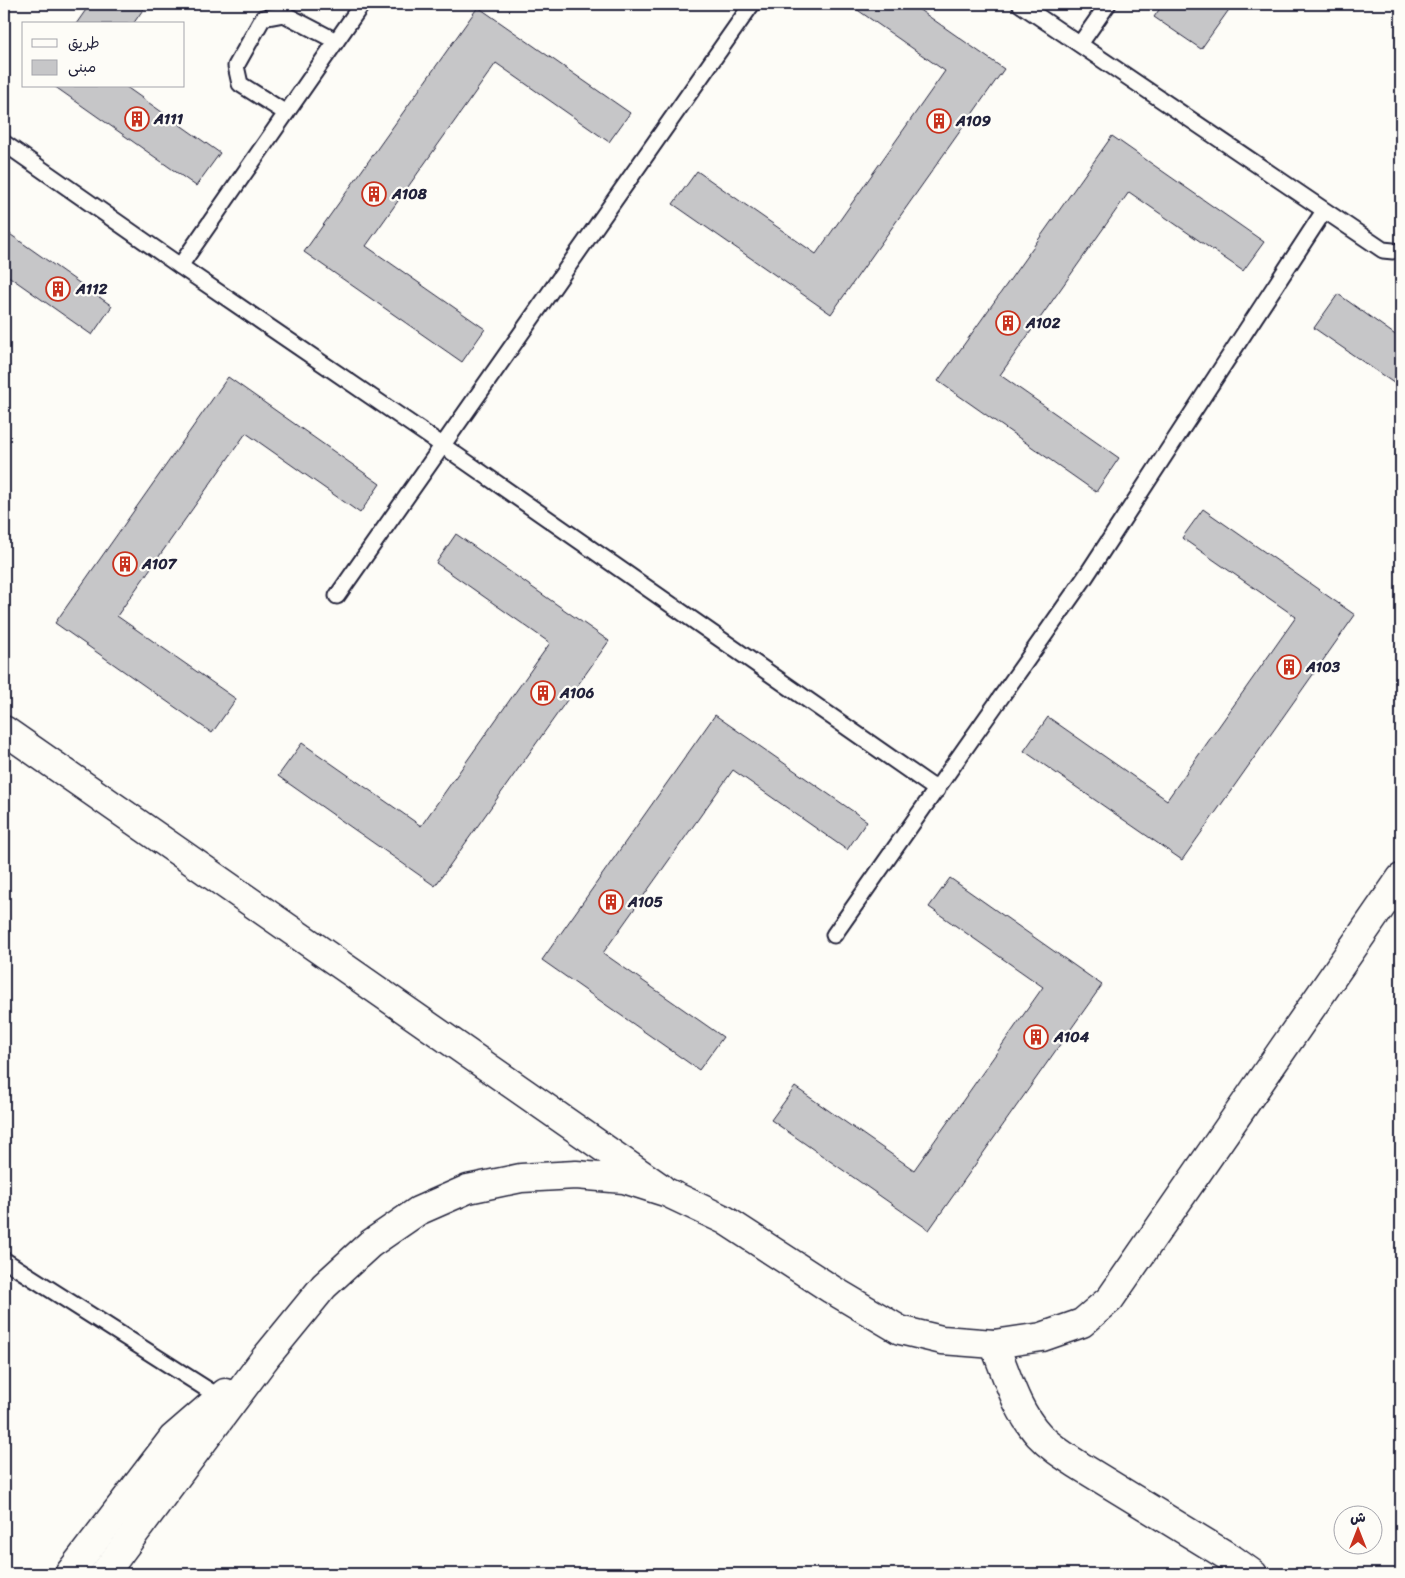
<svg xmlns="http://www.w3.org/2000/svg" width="1405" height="1578" viewBox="0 0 1405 1578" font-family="Sriracha,'Playpen Sans Arabic',sans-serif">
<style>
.building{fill:#c6c6c8;stroke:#22223b}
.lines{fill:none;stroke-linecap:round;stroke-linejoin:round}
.service-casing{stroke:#22223b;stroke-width:19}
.minor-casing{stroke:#22223b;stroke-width:31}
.tertiary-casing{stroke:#22223b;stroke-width:31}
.path{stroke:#22223b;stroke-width:3;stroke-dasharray:1 4;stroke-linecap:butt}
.service{stroke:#fdfcf7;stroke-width:15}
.minor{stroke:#fdfcf7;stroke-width:28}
.tertiary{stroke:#fdfcf7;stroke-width:28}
.labels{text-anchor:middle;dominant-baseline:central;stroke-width:4.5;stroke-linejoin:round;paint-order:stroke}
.poi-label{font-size:15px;font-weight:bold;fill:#22223b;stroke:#fdfcf7;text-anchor:start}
</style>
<rect width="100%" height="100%" fill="#fdfcf7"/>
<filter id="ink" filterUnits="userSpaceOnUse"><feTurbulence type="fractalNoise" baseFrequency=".02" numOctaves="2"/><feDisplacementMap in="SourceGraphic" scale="10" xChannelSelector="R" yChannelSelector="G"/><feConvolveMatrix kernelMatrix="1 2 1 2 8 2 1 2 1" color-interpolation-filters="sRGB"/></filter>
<g filter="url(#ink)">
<g class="building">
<polygon points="90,4 147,4 133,24 76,24"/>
<polygon points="849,4 911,4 1004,69 831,314 673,204 697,171 816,254 945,71"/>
<polygon points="1163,4 1233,4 1201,49 1154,17"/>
<polygon points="478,7 630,113 609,142 496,63 366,246 485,329 462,362 304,252"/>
<polygon points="54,86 125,86 220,153 196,186"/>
<polygon points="1112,136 1264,242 1243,271 1129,192 1000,375 1119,458 1096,492 938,381"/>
<polygon points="4,230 112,306 92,335 4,273"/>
<polygon points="1338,294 1401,339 1401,388 1314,328"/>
<polygon points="228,377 380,484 360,513 246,433 117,616 236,699 212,733 55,623"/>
<polygon points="1203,509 1355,615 1182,860 1024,751 1048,717 1167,800 1296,617 1182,538"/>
<polygon points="456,534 609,641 435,886 278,776 302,743 421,826 550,643 436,563"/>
<polygon points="715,715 867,821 847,850 733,770 603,953 723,1037 699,1070 542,960"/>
<polygon points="950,878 1102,985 929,1230 771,1120 795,1087 914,1170 1043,987 929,907"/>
</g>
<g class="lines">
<g class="service-casing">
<g id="service">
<polyline points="1020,4 1383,250 1393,251"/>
<polyline points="1080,44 1108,4"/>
<polyline points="286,113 240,84 236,66 263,18 284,14 336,41"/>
<polyline points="4,143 180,266 442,445 937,790"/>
<polyline points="180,266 362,4"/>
<polyline points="337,596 752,4"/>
<polyline points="834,935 1086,576 1324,211"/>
<polyline points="4,1260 224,1400"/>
</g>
</g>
<g class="minor-casing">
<g id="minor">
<polyline points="4,730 661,1188"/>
<path d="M 994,1344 C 1007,1375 1016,1410 1039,1435 C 1051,1448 1066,1457 1080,1466 L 1232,1559 L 1253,1574"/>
</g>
</g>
<g class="tertiary-casing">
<g id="tertiary">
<polyline points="69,1574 173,1438 225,1393"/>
<polyline points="104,1574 266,1357 324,1286 370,1244 418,1211 468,1189 521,1178 576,1175 624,1179 668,1193 725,1220 831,1289 900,1330 942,1340 994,1344 1042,1337 1082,1323 1110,1299 1401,878"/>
</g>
</g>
<polyline class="path" points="4,14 10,4"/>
<use href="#service" class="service"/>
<use href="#minor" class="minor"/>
<use href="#tertiary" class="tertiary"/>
</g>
</g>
<defs>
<g id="building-ring" transform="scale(1.25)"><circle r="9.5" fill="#fdfcf7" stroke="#c8321e" stroke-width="1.5"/><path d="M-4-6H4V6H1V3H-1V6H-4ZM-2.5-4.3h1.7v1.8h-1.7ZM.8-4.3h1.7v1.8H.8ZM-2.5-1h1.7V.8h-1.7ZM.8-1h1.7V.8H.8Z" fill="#c8321e"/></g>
</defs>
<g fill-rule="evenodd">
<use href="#building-ring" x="137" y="119"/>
<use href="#building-ring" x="939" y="121"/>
<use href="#building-ring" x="374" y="194"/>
<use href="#building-ring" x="58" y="289"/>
<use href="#building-ring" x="1008" y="323"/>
<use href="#building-ring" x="125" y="564"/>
<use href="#building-ring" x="1289" y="667"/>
<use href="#building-ring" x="543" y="693"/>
<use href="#building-ring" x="611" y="902"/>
<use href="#building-ring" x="1036" y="1037"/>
</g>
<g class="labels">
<g class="poi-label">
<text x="154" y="119">A111</text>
<text x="956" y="121">A109</text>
<text x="392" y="194">A108</text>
<text x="76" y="289">A112</text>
<text x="1026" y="323">A102</text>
<text x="142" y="564">A107</text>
<text x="1306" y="667">A103</text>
<text x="560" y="693">A106</text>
<text x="628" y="902">A105</text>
<text x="1054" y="1037">A104</text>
</g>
</g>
<rect width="1405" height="1578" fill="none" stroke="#fdfcf7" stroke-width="20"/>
<rect x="10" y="10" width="1385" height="1558" fill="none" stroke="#22223b" stroke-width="2" filter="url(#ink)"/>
<rect x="22" y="22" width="162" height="65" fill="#fdfcf7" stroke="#a5a5ac"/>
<rect x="32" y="39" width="25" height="8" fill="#fdfcf7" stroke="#a5a5ac"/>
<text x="68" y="48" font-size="15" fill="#22223b">طريق</text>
<rect x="32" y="60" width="25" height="15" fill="#c6c6c8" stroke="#a5a5ac"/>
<text x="68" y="72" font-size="15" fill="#22223b">مبنى</text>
<g transform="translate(1358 1530)"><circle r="24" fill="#fdfcf7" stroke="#a5a5ac"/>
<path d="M0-4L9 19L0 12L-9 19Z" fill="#c8321e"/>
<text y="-8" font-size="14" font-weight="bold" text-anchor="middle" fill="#22223b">ش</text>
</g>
</svg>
